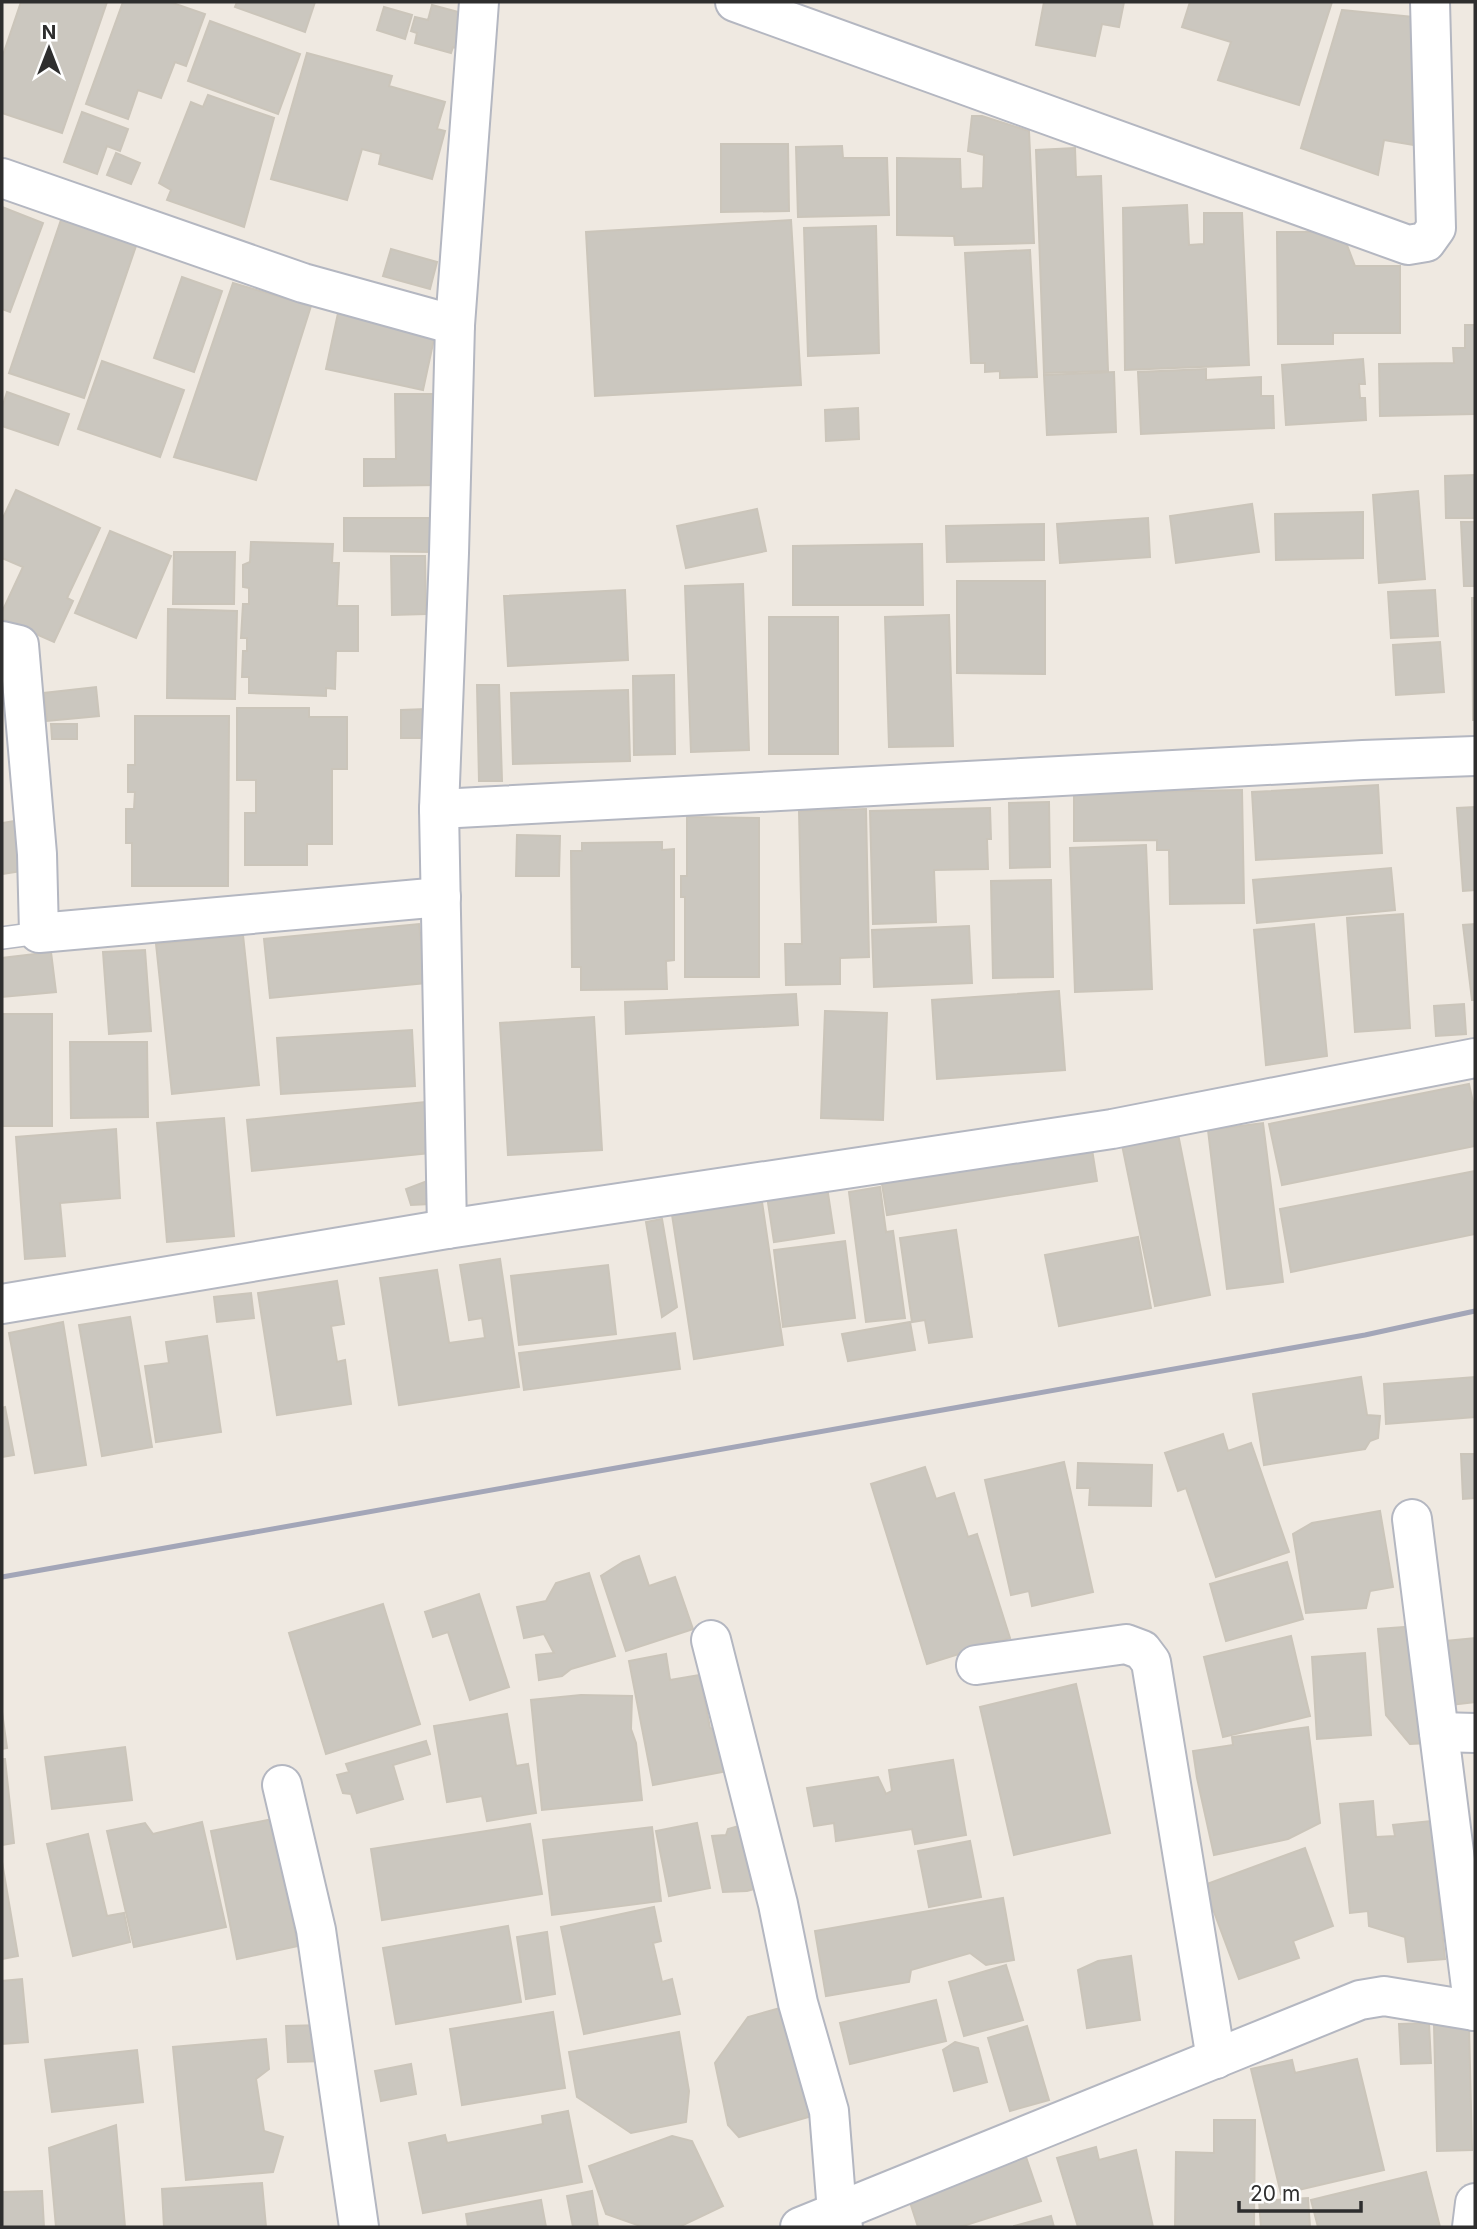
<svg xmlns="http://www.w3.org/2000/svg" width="1477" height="2229" viewBox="0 0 1477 2229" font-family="Inter,sans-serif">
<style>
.building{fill:#cbc7bf;stroke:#cbc5ba;stroke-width:2}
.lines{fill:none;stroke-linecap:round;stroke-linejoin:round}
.lane-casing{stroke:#b4b7c1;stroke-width:24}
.street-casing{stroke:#b4b7c1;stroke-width:42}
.lane{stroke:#fff;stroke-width:21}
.street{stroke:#fff;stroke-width:38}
.rail{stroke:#a3a6b8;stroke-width:5}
</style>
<rect width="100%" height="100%" fill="#efe9e1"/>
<g class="building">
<polygon points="21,2 107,2 62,133 2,113 2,58"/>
<polygon points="123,2 170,2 205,14 186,66 175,62 161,98 138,90 128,119 86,104"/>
<polygon points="237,2 315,2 305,32 235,7"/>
<polygon points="1044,2 1124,2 1119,27 1102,24 1095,56 1036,45"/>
<polygon points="1190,2 1332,2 1299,105 1218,80 1231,42 1182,27"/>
<polygon points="432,5 462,13 458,30 464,32 459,49 453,47 451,53 415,43 417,33 411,31 415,17 428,20"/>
<polygon points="384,7 412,15 405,39 377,30"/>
<polygon points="1342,10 1413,17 1414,145 1384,140 1378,175 1301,148"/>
<polygon points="210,21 300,54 278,114 188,81"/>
<polygon points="307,53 392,76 389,86 445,102 437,129 445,131 432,179 379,164 381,154 362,149 347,200 271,179"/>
<polygon points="208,95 274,118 244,227 167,200 171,190 159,183 191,102 203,107"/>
<polygon points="82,112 128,129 120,151 107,146 97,174 64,162"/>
<polygon points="972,116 982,116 1029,131 1034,243 955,245 954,236 897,235 897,158 960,159 961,189 983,188 984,155 968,151"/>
<polygon points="721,144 788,144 789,211 721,212"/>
<polygon points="842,146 843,158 887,158 889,215 798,217 796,147"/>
<polygon points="1075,148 1076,177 1101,176 1108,371 1044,373 1036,150"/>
<polygon points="116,153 140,163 131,184 107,175"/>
<polygon points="1187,205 1189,245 1204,244 1204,213 1242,213 1249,365 1125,370 1123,208"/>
<polygon points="2,207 43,223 10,312 2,309"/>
<polygon points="62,217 137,243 84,398 9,373"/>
<polygon points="791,220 801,385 595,396 586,232"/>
<polygon points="876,226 879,353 808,356 804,228"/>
<polygon points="1277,232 1342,232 1355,266 1400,266 1400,333 1333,333 1333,344 1278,344"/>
<polygon points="391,249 437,262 430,289 383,276"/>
<polygon points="1030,250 1037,377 1000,378 1000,371 985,372 985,363 971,363 965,253"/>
<polygon points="182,277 222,291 194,372 154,358"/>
<polygon points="233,283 311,306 256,480 174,457"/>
<polygon points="340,304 437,325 423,390 326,369"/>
<polygon points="1465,325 1475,325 1475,414 1380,416 1379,364 1454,363 1453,348 1465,348"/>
<polygon points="1363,359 1365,384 1359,384 1360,398 1365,398 1366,420 1286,425 1282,365"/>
<polygon points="102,361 184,390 160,457 78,429"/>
<polygon points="1206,369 1206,380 1261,377 1261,396 1273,396 1274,428 1141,434 1138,372"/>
<polygon points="1114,372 1116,432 1047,435 1044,375"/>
<polygon points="7,392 69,414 58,445 2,426 2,408"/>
<polygon points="395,394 437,394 439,485 364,486 364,459 396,459"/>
<polygon points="858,408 859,439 826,441 825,410"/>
<polygon points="1475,475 1475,518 1446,518 1445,476"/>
<polygon points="16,490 100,528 67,598 73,601 54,642 2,619 2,612 23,567 2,558 2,520"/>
<polygon points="1418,491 1425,579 1379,583 1373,495"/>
<polygon points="1252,504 1259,552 1176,563 1170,516"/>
<polygon points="757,509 766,551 686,568 677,526"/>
<polygon points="1363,512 1363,558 1276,560 1275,514"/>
<polygon points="344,518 434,518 434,552 344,551"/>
<polygon points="1148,518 1150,557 1060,563 1057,524"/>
<polygon points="1461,522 1475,522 1475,586 1464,586"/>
<polygon points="1044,524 1044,560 947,562 946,526"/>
<polygon points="110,531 171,556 136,638 75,613"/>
<polygon points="251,542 333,544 332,563 339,563 337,606 358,606 358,651 336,651 335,689 326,688 326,696 249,693 249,677 242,677 243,651 247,651 247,638 241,638 243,604 249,604 249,588 243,587 243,565 250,562"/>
<polygon points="922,544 923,605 793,605 793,546"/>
<polygon points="174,552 235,552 234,604 173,604"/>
<polygon points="391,556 425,556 426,614 392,615"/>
<polygon points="957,581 1045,581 1045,674 957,673"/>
<polygon points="743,584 749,750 691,752 685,586"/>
<polygon points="625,590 628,660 508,666 504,596"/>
<polygon points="1435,590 1438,636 1391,638 1388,592"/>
<polygon points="1472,598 1475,598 1475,720 1473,720"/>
<polygon points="168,609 237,611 235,699 167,698"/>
<polygon points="949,615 953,746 889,747 885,617"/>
<rect x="769" y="617" width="69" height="137"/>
<polygon points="1440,642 1444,692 1396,695 1393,645"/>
<polygon points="674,675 675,754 634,755 633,676"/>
<polygon points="477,685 499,685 502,781 479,781"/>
<polygon points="96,687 99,716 47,721 44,693"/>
<polygon points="628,690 630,761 513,764 511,693"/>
<polygon points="237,708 309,708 309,717 347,717 347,769 332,769 332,844 307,844 307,865 245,865 245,813 256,813 256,780 237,780"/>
<polygon points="426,709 426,738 401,738 401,710"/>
<polygon points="135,716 229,716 228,886 132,886 132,843 126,843 126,809 134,809 135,792 128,792 128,765 135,765"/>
<polygon points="51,724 77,724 77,739 52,739"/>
<polygon points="1378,785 1382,853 1256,860 1252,792"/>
<polygon points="1242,790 1244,903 1170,904 1169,850 1157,850 1157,840 1074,841 1074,793"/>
<polygon points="1049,802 1050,867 1010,868 1009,803"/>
<polygon points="1475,807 1475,890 1463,891 1457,808"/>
<polygon points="990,808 991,839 987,839 988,869 934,870 936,922 873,924 870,811"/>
<polygon points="866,809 869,957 840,958 840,984 786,985 785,944 802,944 799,811"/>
<polygon points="687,817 759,818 759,977 685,977 685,897 681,897 681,876 687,876"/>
<polygon points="15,821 22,871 2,874 2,823"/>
<polygon points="517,835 560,836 559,876 516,876"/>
<polygon points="662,842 662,850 674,849 674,960 666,961 667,989 581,990 581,967 572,967 571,851 582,851 582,843"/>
<polygon points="1146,845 1152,989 1075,992 1070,848"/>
<polygon points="1391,868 1395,910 1257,923 1253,880"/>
<polygon points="1051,880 1053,977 993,978 991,881"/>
<polygon points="1403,914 1410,1028 1355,1032 1347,918"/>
<polygon points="419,924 426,983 270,998 264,939"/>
<polygon points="1314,924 1327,1056 1266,1065 1254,930"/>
<polygon points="1475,924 1475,1000 1472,1000 1463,925"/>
<polygon points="969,926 972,983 874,987 872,930"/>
<polygon points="243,935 259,1085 172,1094 156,944"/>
<polygon points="145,950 151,1031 109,1034 103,952"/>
<polygon points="51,952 56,992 2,997 2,958"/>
<polygon points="1059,991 1065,1070 937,1079 932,1000"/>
<polygon points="796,994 798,1025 626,1034 625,1002"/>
<polygon points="1464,1004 1466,1034 1436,1036 1434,1006"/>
<polygon points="825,1011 887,1013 883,1120 821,1118"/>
<rect x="2" y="1014" width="50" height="112"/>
<polygon points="594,1017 602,1150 508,1155 500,1023"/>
<polygon points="412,1030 415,1086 281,1094 277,1038"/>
<polygon points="70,1042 147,1042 148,1117 71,1118"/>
<polygon points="1469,1084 1475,1111 1475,1146 1282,1185 1269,1124"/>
<polygon points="425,1102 430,1153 252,1171 247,1120"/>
<polygon points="224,1118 234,1236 167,1242 157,1123"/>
<polygon points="1263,1123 1283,1282 1227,1289 1208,1130"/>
<polygon points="116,1129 120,1198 60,1203 65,1256 25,1259 16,1137"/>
<polygon points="1177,1129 1210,1295 1155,1306 1121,1140"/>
<polygon points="1091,1143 1097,1181 887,1215 881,1178"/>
<polygon points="1475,1171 1475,1234 1291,1272 1280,1209"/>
<polygon points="430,1180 430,1204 411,1205 406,1189"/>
<polygon points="827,1187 834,1233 774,1242 767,1196"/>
<polygon points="880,1187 886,1232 893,1231 905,1318 866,1322 849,1192"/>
<polygon points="761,1195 783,1345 694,1359 671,1208"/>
<polygon points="662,1219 677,1307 662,1317 646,1222"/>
<polygon points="956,1230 972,1337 929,1343 925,1320 912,1322 900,1238"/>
<polygon points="1138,1237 1151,1308 1059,1326 1045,1255"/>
<polygon points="845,1241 855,1318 783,1327 774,1250"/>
<polygon points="500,1259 519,1387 399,1405 380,1278 437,1270 449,1343 485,1338 482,1318 469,1320 460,1265"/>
<polygon points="608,1265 616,1334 519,1345 511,1276"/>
<polygon points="337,1281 344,1324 331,1326 337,1362 345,1360 351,1404 277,1415 258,1293"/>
<polygon points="251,1293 254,1318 217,1322 214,1297"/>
<polygon points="130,1317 152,1447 102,1456 79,1325"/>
<polygon points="63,1322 86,1465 35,1473 9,1333"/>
<polygon points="910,1322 915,1350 848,1361 842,1334"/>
<polygon points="675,1333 680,1369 524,1390 519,1353"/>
<polygon points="207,1336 221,1432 156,1442 145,1366 169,1363 166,1342"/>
<polygon points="1361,1377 1367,1415 1380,1416 1378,1438 1370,1441 1365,1449 1264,1465 1253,1394"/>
<polygon points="1475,1377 1475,1417 1386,1424 1384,1384"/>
<polygon points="5,1407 14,1455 2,1457 2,1408"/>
<polygon points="1223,1434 1228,1451 1251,1443 1289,1552 1216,1577 1186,1488 1178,1491 1165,1453"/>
<polygon points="1461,1454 1475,1454 1475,1498 1463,1499"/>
<polygon points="1064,1462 1093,1592 1032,1606 1029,1591 1011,1595 985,1480"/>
<polygon points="1078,1463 1152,1465 1151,1506 1089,1505 1090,1488 1077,1488"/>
<polygon points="925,1467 936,1499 954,1493 968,1537 977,1534 1010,1638 927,1664 871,1484"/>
<polygon points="1380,1511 1393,1587 1370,1591 1366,1608 1306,1613 1293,1534 1312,1523"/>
<polygon points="639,1556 649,1586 675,1577 693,1629 626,1651 601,1576 623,1562"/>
<polygon points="1287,1562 1303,1619 1226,1641 1210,1584"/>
<polygon points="589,1573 615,1656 571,1669 562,1676 539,1680 536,1655 554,1653 544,1634 524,1638 517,1607 546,1601 556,1583"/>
<polygon points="479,1594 509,1687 470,1700 448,1632 433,1637 425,1612"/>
<polygon points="383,1604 420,1724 326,1754 289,1633"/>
<polygon points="1417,1626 1429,1743 1410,1744 1386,1715 1378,1629"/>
<polygon points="1291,1636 1310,1716 1223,1737 1204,1657"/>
<polygon points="1475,1638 1475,1702 1451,1705 1446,1641"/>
<polygon points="1365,1653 1371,1735 1317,1739 1312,1657"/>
<polygon points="666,1654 670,1680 700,1675 710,1728 726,1732 733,1770 653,1785 629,1661"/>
<polygon points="1076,1684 1110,1833 1014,1855 980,1707"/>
<polygon points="581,1695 632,1696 631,1729 636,1743 642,1800 542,1810 531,1700"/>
<polygon points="2,1712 7,1748 2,1749"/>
<polygon points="507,1714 516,1766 528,1764 536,1813 487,1821 482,1796 447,1802 434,1726"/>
<polygon points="1308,1727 1320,1823 1288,1839 1214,1855 1197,1778 1193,1751 1233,1745 1232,1737"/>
<polygon points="426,1741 430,1754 393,1765 403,1799 357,1813 351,1794 343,1793 337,1775 349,1772 346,1764"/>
<polygon points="125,1747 132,1800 52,1809 45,1757"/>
<polygon points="2,1759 5,1759 14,1843 2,1845"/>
<polygon points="953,1760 966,1835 915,1844 912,1829 836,1841 834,1823 814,1826 807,1788 878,1777 886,1794 892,1791 889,1770"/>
<polygon points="1373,1801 1376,1837 1395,1836 1393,1825 1431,1821 1445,1959 1408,1962 1405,1937 1369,1926 1368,1911 1350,1913 1340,1804"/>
<polygon points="273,1819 298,1946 237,1959 211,1831"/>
<polygon points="202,1822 226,1927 134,1947 107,1831 145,1823 153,1834"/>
<polygon points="753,1822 772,1884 747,1891 723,1892 712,1836 726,1835 728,1829"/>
<polygon points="697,1823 710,1888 669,1896 656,1831"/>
<polygon points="530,1824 542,1894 382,1920 371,1849"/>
<polygon points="652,1827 661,1901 552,1915 543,1840"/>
<polygon points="88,1834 107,1916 124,1913 130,1942 73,1956 47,1844"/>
<polygon points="970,1841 981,1897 929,1907 918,1851"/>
<polygon points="1305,1848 1333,1926 1293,1941 1299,1958 1239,1979 1204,1885"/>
<polygon points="2,1862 18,1956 2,1959"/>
<polygon points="1003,1898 1014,1960 986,1965 970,1953 911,1970 909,1982 826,1996 815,1931"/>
<polygon points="654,1907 661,1941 653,1943 662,1982 672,1979 680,2014 584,2034 561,1927"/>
<polygon points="508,1926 521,2002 396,2024 383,1948"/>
<polygon points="547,1932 555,1994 526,1999 517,1937"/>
<polygon points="1131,1956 1140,2020 1087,2028 1078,1970 1098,1961"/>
<polygon points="1006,1965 1023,2020 964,2036 949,1982"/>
<polygon points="22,1979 28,2042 2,2044 2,1981"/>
<polygon points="936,2000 946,2041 850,2064 840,2023"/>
<polygon points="798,2003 829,2111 739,2137 728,2125 715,2063 748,2017"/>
<polygon points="553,2012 565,2088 462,2105 450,2029"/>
<polygon points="1429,2023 1431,2063 1401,2064 1399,2024"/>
<polygon points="324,2025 326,2061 288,2062 286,2026"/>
<polygon points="1434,2025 1469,2025 1472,2150 1437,2151"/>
<polygon points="1027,2026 1049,2100 1010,2111 988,2038"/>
<polygon points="679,2032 689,2091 686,2122 631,2133 577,2097 569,2052"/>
<polygon points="266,2039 269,2069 256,2079 264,2131 283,2137 273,2172 186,2180 173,2047"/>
<polygon points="955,2042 978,2048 987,2082 954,2091 943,2050"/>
<polygon points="137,2050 143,2102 52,2112 45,2060"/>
<polygon points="1357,2059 1384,2170 1281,2194 1251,2069 1292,2060 1295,2073"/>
<polygon points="411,2064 416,2094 381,2101 375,2071"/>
<polygon points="568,2111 582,2182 423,2213 409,2143 445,2135 447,2143 543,2124 542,2116"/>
<polygon points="1214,2120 1255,2120 1254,2227 1175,2227 1176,2152 1214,2153"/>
<polygon points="116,2125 125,2227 56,2227 49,2148"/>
<polygon points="672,2136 692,2141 723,2206 679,2227 643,2227 606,2214 589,2166"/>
<polygon points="1096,2147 1099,2160 1136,2150 1153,2227 1078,2227 1057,2158"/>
<polygon points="1026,2157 1041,2201 960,2227 918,2227 908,2196"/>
<polygon points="1426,2172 1440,2227 1318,2227 1311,2200"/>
<polygon points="262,2183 266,2227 164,2227 162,2189"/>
<polygon points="42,2191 44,2227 2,2227 2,2192"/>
<polygon points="592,2191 598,2227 573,2227 567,2196"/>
<polygon points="1308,2198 1310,2227 1261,2227 1259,2201"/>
<polygon points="541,2200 546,2227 468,2227 466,2214"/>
<polygon points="1051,2216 1054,2227 1014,2227 1014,2226"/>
</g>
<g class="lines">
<g class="lane-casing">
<polyline id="lane" points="2,938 39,933"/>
</g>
<g class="street-casing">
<g id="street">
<polyline points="735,2 1408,245 1426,242 1436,228 1430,2"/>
<polyline points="2,178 303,283 455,325"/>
<polyline points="2,641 19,645 37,854 39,933 441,897"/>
<polyline points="439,809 1363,760 1475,756"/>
<polyline points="447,1229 439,809 449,553 455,325 479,2"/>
<polyline points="2,1304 447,1229 1112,1129 1475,1058"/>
<polyline points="1412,1519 1474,2011"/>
<polyline points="711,1640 778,1904 798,2003 829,2111 837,2212 843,2227"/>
<polyline points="976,1665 1126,1644 1142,1650 1151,1662 1216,2059"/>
<polyline points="1439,1732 1475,1733"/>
<polyline points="282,1785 316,1930 359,2227"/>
<polyline points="800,2227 1360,2000 1384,1996 1475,2011"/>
<polyline points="1472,2227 1475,2203"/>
</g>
</g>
<use href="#lane" class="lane"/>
<use href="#street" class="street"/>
<polyline class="rail" points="2,1577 1365,1335 1475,1311"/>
</g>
<rect width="1477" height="2229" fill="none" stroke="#2e2e2e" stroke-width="7"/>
<g transform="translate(49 49)" stroke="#ffffff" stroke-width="5" paint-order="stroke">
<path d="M0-5L12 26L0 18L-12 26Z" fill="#2e2e2e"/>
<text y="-10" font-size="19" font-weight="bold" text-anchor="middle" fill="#2e2e2e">N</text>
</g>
<path d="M1239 2201v10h122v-10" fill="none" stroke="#2e2e2e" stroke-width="3.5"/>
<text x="1250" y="2201" font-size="21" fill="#2e2e2e" stroke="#ffffff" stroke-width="5" paint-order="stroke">20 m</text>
</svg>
